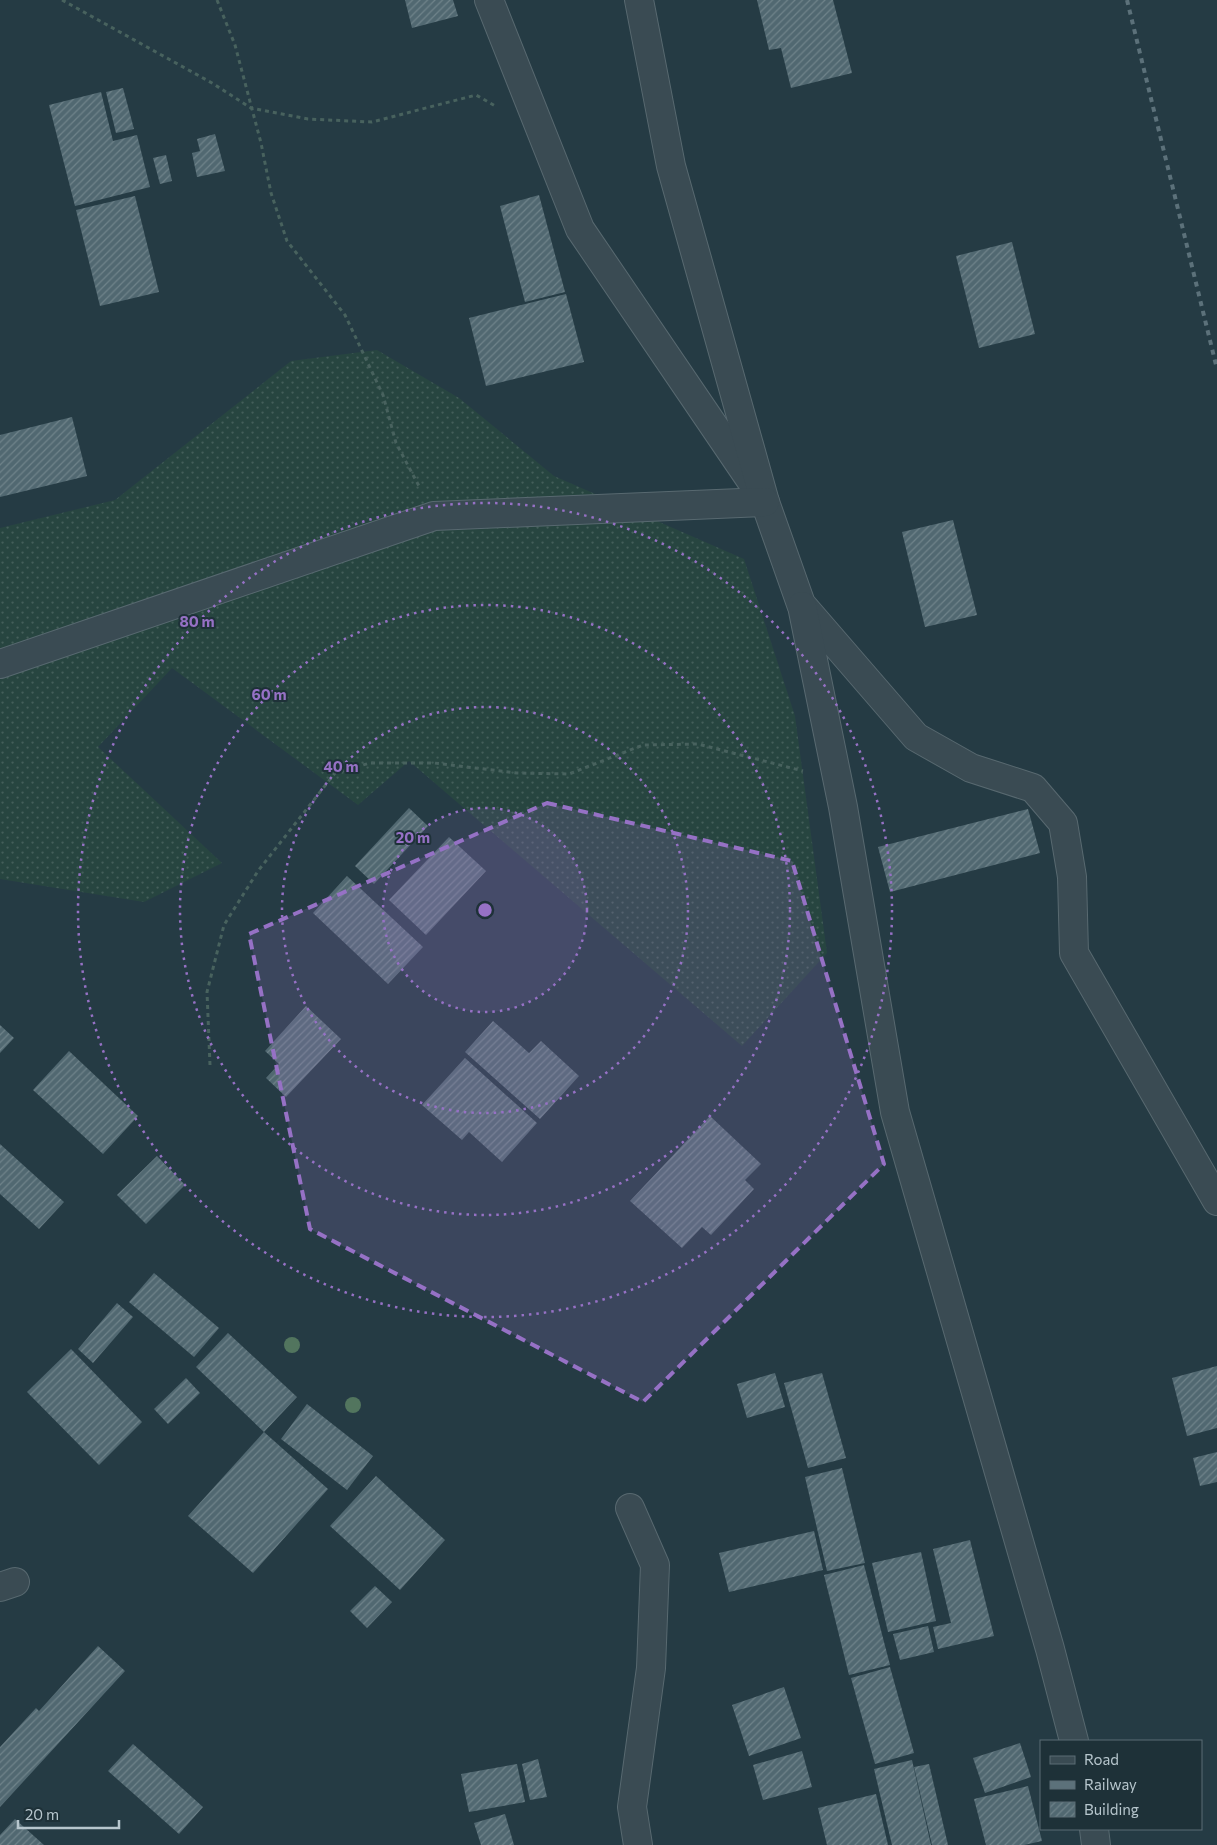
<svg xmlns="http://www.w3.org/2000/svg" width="1217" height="1845" viewBox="0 0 1217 1845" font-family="Commissioner,sans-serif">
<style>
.grass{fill:url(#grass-dots)}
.building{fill:url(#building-hatch)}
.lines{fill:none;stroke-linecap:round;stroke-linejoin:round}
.minor-casing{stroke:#586970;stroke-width:30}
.path{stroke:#48625e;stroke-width:3;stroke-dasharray:4 4;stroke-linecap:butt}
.minor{stroke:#3a4b53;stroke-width:28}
.rail{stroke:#5c717a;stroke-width:4;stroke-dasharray:5 5;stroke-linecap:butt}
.tree{fill:#52755e}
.marked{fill:#9671c5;fill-opacity:0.2;stroke:#9671c5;stroke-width:4;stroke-dasharray:10 6;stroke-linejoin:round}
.ring{fill:none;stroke:#9671c5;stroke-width:2.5;stroke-dasharray:2.5 5}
.centre{fill:#9671c5;stroke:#1e3138;stroke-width:2.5}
.ring-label{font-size:15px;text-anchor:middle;font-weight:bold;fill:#9671c5;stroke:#1e3138;stroke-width:4;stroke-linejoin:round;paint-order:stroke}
</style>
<defs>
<pattern id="grass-dots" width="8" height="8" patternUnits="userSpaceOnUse" patternTransform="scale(1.25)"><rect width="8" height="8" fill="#274540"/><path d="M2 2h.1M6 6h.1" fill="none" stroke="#445e5a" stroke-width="1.8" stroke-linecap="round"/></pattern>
<pattern id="building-hatch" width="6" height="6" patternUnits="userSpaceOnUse" patternTransform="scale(1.25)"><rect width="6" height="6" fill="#516871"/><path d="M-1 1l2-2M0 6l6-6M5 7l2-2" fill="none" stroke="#6f838a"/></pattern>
</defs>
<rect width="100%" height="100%" fill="#253b44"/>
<polygon class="grass" points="377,350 459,398 554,476 744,559 795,716 827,953 742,1046 409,761 358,805 172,668 98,747 222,863 144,902 0,879 0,528 115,500 291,361"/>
<g class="building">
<polygon points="405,0 453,0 458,16 412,28"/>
<polygon points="757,0 833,0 852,73 791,88 781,48 769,50"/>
<polygon points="123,88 134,129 116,133 106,92"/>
<polygon points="101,92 113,141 137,135 150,187 75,206 49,105"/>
<polygon points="215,134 225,171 197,177 192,153 200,151 197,139"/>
<polygon points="166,155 172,181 160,184 153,158"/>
<polygon points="539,195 565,292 525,302 500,206"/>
<polygon points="135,196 159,292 100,306 76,210"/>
<polygon points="1012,242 1035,334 979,348 956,256"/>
<polygon points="566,294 584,362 486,386 469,318"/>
<polygon points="72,417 87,476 0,497 0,435"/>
<polygon points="953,520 977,615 925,627 902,532"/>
<polygon points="409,808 428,826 374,884 355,866"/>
<polygon points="1028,809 1040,853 890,892 878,847"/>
<polygon points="449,837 486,871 426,935 389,900"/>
<polygon points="347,876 423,947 388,984 313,913"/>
<polygon points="306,1006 341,1039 286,1097 266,1078 279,1064 265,1051"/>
<polygon points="493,1021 529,1053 541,1041 579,1076 540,1119 465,1052"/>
<polygon points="0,1025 14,1038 0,1053"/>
<polygon points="69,1051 138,1116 103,1154 33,1090"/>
<polygon points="465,1058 537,1123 502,1162 469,1132 462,1140 422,1105"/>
<polygon points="710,1116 761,1164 745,1180 754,1189 711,1235 702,1227 682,1248 630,1201"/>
<polygon points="0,1144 64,1202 39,1229 0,1194"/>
<polygon points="157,1156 185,1185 146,1224 117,1195"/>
<polygon points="154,1273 219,1328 194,1357 129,1302"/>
<polygon points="117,1303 133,1317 93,1363 78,1349"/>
<polygon points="228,1333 297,1397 264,1432 196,1367"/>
<polygon points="71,1349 142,1422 99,1465 27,1392"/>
<polygon points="1217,1366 1217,1428 1187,1436 1172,1378"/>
<polygon points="775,1373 785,1407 747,1418 737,1384"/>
<polygon points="822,1373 846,1458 808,1468 784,1383"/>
<polygon points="186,1378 200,1393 168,1424 154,1409"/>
<polygon points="307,1404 373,1456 347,1490 281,1439"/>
<polygon points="264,1432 328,1489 253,1573 188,1516"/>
<polygon points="1217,1452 1217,1482 1200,1486 1193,1458"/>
<polygon points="842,1468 865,1563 827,1571 805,1477"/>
<polygon points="376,1476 445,1540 400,1590 330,1526"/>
<polygon points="814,1531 823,1570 729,1592 719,1553"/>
<polygon points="970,1540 994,1636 938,1649 933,1627 951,1623 933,1549"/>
<polygon points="921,1552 936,1621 888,1632 872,1563"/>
<polygon points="864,1565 890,1665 849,1675 824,1575"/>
<polygon points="375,1586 392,1602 367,1628 350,1611"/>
<polygon points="928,1626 934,1652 900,1660 893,1634"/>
<polygon points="98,1646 125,1671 0,1807 0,1747 36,1708 39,1711"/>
<polygon points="890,1667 914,1753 875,1764 851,1678"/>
<polygon points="784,1687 801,1738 749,1756 732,1705"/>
<polygon points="1020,1743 1031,1777 985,1793 973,1758"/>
<polygon points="133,1744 203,1807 179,1834 108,1771"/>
<polygon points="802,1751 812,1787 763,1800 753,1765"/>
<polygon points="538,1759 547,1797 530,1800 522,1764"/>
<polygon points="912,1760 931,1845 892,1845 874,1769"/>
<polygon points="517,1764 525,1802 469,1812 461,1774"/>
<polygon points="929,1764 948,1845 932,1845 914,1767"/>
<polygon points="1028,1786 1042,1841 1024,1845 986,1845 974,1799"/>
<polygon points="876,1794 888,1845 827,1845 818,1808"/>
<polygon points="505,1814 514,1845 481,1845 474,1823"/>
<polygon points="15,1819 44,1845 0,1845 0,1835"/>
</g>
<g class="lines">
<g class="minor-casing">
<g id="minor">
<polyline points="489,0 580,229 752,482"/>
<polyline points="639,0 671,166 765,502 801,604 916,737 971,768 1033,788 1063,823 1072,877 1074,953 1217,1201"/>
<polyline points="802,606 843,807 895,1112 1050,1649 1074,1741"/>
<polyline points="0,664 434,516 765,502"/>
<polyline points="630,1508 655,1565 651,1668 632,1807 638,1845"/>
<polyline points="0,1587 15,1582"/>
<polyline points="1094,1829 1096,1845"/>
</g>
</g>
<g class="path">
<polyline points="62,0 212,83 251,108 308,119 372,122 476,95 497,107"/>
<polyline points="217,0 235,45 261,143 271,193 287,241 345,315 383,395 396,443 420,488"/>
<polyline points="210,1065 207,992 224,925 258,871 335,773 370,763 434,763 517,773 569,774 643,745 698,744 803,771"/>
</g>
<use href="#minor" class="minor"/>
<polyline class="rail" points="1127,0 1217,369"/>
</g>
<g class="tree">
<circle cx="292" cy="1345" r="8"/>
<circle cx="353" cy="1405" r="8"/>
</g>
<path class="marked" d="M 547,803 L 792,861 L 884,1164 L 643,1402 L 310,1229 L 249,934 Z"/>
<circle cx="485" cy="910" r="102" fill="#9671c5" fill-opacity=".12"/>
<g class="ring">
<circle cx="485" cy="910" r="102"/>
<circle cx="485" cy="910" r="203"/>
<circle cx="485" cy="910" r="305"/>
<circle cx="485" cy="910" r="407"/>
</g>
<circle cx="485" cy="910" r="8" class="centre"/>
<g class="ring-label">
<text x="197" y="627">80 m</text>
<text x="269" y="700">60 m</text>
<text x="341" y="772">40 m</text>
<text x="413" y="843">20 m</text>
</g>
<rect x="1040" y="1740" width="162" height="90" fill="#1e3138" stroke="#5b6d74"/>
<rect x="1050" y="1756" width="25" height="8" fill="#3a4b53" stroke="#5b6d74"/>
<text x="1084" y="1765" font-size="15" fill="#b7c6cd">Road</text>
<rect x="1050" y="1781" width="25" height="8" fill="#5c717a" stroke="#5b6d74"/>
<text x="1084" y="1790" font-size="15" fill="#b7c6cd">Railway</text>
<rect x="1050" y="1802" width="25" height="15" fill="url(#building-hatch)" stroke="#5b6d74"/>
<text x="1084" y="1815" font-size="15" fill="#b7c6cd">Building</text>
<path d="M18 1820v8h101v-8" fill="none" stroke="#b7c6cd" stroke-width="2.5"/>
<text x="25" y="1820" font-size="15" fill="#b7c6cd" stroke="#1e3138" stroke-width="4" paint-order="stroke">20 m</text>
</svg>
